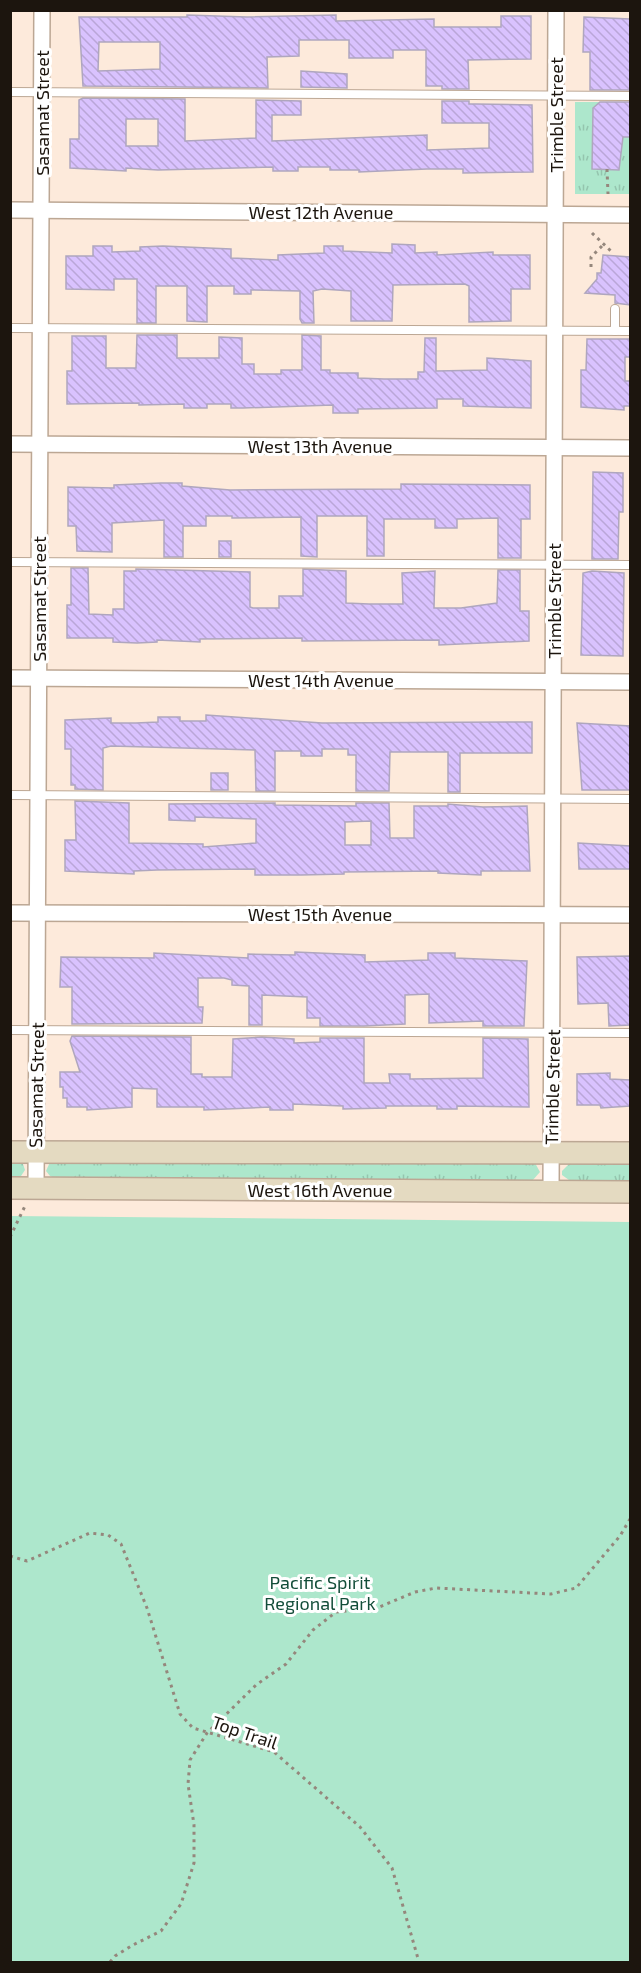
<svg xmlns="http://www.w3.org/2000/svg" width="641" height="1973" viewBox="0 0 641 1973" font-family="'Exo 2',sans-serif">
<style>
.grass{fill:url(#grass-tufts)}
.park{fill:#ade7cc}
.building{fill:url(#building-back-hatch);stroke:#afa6be;stroke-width:1.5;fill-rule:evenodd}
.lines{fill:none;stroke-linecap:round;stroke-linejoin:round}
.service-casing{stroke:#bca794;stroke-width:10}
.minor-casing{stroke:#bca794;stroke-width:18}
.secondary-casing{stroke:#bca794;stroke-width:24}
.path{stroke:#95877c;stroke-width:3;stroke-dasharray:3 4.5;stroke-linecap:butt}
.service{stroke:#fff;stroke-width:8}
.minor{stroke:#fff;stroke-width:15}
.secondary{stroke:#e4dac1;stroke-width:21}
.labels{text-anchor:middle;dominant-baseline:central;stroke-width:6;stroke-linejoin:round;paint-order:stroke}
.street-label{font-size:18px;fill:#1c150e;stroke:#fff}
.park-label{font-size:18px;fill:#134d39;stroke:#fff}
</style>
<defs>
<pattern id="grass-tufts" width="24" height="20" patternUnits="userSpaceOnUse" patternTransform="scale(1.5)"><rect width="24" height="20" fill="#ade7cc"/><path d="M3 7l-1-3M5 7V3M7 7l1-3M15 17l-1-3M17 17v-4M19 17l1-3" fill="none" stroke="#94c5ae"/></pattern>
<pattern id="building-back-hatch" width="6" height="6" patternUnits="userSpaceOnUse" patternTransform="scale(1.5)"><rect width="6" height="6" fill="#d9c2fe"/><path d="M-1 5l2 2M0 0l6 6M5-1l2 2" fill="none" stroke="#baa6d8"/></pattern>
</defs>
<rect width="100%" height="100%" fill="#fdeadb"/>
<g class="grass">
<rect x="575" y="102" width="55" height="92"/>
<polygon points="11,1160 22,1161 25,1170 21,1176 11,1177"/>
<polygon points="50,1162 535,1163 540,1172 532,1181 55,1178 50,1176 46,1171"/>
<polygon points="570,1163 630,1163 630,1182 569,1180 562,1175 562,1171"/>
</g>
<polygon class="park" points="11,1216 630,1222 630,1962 11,1962"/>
<g class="building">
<path d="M 187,15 L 247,17 L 336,15 L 336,21 L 434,19 L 434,27 L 501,27 L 501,16 L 531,16 L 531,59 L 468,60 L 469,89 L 442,89 L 442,86 L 426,86 L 426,50 L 393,50 L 393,58 L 349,58 L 349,40 L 299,40 L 299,56 L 267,57 L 268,88 L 83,86 L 79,17 L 187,17 ZM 99,42 L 160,42 L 160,69 L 98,71 Z"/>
<polygon points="584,17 630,19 630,90 590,90 590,52 583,52"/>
<polygon points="301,71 347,74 347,88 301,87"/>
<path d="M 83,98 L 185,99 L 185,141 L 256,138 L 256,100 L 301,101 L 301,115 L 272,115 L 272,141 L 427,135 L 427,150 L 489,148 L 489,123 L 442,123 L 442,101 L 469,101 L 469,104 L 476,104 L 532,105 L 533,172 L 463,173 L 463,169 L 427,169 L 359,172 L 359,170 L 330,170 L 330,167 L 298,167 L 298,171 L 273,171 L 273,167 L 158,170 L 126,168 L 126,171 L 70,168 L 70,139 L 79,139 L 79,100 ZM 126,119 L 158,119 L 158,146 L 126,146 Z"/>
<polygon points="600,102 630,102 630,137 623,137 619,170 592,169 593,108"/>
<polygon points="392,244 415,245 415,253 437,252 437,255 493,252 493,255 530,255 530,289 511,289 511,321 469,322 469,286 465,284 393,285 392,321 351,321 351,291 322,289 313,291 314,323 302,323 300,319 300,291 251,290 251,294 234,294 234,286 207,286 207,322 187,321 187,286 156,286 156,323 137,323 137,279 114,279 114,290 66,289 66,256 93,256 93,246 112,246 112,252 140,251 140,247 163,246 231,249 231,258 278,260 278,255 324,253 324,246 343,246 343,251 392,253"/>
<polygon points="603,255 630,257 630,305 615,303 615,295 585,293 597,279 597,273 601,273"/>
<polygon points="137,335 177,335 177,358 219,358 219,337 242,338 242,364 254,364 254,374 281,374 281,370 302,370 302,335 321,336 321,370 330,370 330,373 358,373 358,378 384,379 418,379 418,372 424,372 425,338 436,338 436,371 487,370 487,358 531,361 531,408 463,406 463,399 437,399 437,408 358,409 358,413 333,413 333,405 243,408 231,408 231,404 207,404 207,408 184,408 184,404 139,405 139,403 67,404 67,371 72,371 72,336 106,336 106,368 136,368"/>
<polygon points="587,339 630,339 630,357 625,357 625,381 630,381 630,406 624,406 624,410 581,407 581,370 586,370"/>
<polygon points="593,472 623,473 623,512 619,512 618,559 592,559"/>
<polygon points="161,483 182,483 182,486 230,490 401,489 401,484 530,485 530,519 521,519 521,558 498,558 498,518 457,519 457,528 435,528 435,519 384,519 384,556 367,556 367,516 317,516 317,557 301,556 301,517 232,518 232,516 206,516 206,526 183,526 183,557 164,557 164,520 112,523 112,552 77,551 76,526 68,526 68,487 114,488 114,485"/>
<rect x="219" y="541" width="12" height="16"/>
<polygon points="71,568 88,568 89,614 113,615 113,609 124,609 124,571 136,571 136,569 250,572 250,607 253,608 279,608 279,596 303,596 303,569 346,571 346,603 369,604 403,604 402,573 435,571 434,608 461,608 497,603 498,570 520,570 520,611 529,611 529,641 439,645 439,640 302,641 302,638 200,639 200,642 157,640 157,642 137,643 113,642 113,638 67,638 67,605 71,605"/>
<polygon points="592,571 624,573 623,656 581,655 583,573"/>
<polygon points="206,715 322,723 532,722 532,753 460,753 460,792 448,792 448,752 390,752 389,791 356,791 356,755 348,755 348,749 322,749 322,756 301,756 301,751 275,751 275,791 256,791 255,750 111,746 103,748 103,790 75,789 75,785 71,785 71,749 65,749 65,720 111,718 111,723 136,723 158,722 158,717 180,717 180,721 206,721"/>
<polygon points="577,723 630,726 630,790 582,790"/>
<rect x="211" y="773" width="17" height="17"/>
<path d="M 75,801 L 129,803 L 129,843 L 203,844 L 203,847 L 256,843 L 256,819 L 195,817 L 195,821 L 169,820 L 169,804 L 275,803 L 275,805 L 356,806 L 356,803 L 389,803 L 390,838 L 414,838 L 414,806 L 448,806 L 448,804 L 483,807 L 527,806 L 530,871 L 481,871 L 481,875 L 438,873 L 438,871 L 344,872 L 344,874 L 301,875 L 255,875 L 255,869 L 157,870 L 134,871 L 134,874 L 65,871 L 65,840 L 76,840 ZM 371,821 L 371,845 L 345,845 L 345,822 Z"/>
<polygon points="578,843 630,846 630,869 579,869"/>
<polygon points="295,952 365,955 365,962 428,960 428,953 455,953 455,958 527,961 524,1026 483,1026 483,1021 429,1023 429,994 405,995 405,1024 364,1026 320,1026 320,1018 307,1018 307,997 262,995 262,1025 249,1025 249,986 232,985 232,980 224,978 198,978 198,1007 203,1007 202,1023 72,1024 72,987 60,987 61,957 154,958 154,953 248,958 248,954 295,955"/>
<polygon points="630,956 630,1025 609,1026 608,1003 578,1004 577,957"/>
<polygon points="72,1036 191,1037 191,1074 202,1074 202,1077 232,1077 233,1039 262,1037 294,1039 294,1043 320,1042 320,1038 364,1038 364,1083 390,1083 389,1074 410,1074 410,1079 483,1078 483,1038 528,1039 529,1107 457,1106 457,1109 437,1109 437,1106 386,1106 386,1108 343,1109 343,1106 293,1104 293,1110 270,1110 270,1107 204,1110 204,1107 157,1107 157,1089 132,1088 132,1107 87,1110 87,1107 67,1107 67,1098 63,1098 63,1087 60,1087 60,1072 80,1072 70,1041"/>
<polygon points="610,1073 610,1079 630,1080 630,1106 601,1108 600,1105 577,1105 577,1074"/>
</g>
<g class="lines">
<g class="service-casing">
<g id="service">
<polyline points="10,92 630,96"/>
<polyline points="10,328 630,331"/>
<polyline points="615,331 615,309"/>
<polyline points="10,562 630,565"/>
<polyline points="10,795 630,799"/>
<polyline points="10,1030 630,1033"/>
</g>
</g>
<g class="minor-casing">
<g id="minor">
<polyline points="10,210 630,215"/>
<polyline points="10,444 630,448"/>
<polyline points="10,678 630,682"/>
<polyline points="10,913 630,915"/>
<polyline points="36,1188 42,10"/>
<polyline points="551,1192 556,10"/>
</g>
</g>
<g class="secondary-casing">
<g id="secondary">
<polyline points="10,1152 630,1153"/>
<polyline points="10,1188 630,1192"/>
</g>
</g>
<g class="path">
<polyline points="607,169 608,194"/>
<polyline points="592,233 613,253"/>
<polyline points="591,267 591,257 604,244"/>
<polyline points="10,1237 25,1206"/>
<polyline points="10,1556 27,1561 90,1533 108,1535 121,1544 147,1608 180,1714 193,1728 274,1752 360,1827 392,1868 419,1962"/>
<polyline points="110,1962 115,1956 133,1945 161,1931 181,1904 194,1863 194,1825 188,1784 190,1760 207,1733 256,1685 286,1664 313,1630 336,1612 377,1608 415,1592 436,1588 551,1594 576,1588 620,1536 630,1519"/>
</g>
<use href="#service" class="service"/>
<use href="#minor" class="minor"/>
<use href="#secondary" class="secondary"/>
</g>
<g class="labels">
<g class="street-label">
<text transform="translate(42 113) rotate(-90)">Sasamat Street</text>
<text transform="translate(556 115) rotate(-90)">Trimble Street</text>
<text x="321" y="212">West 12th Avenue</text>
<text x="320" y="446">West 13th Avenue</text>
<text transform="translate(39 599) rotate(-90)">Sasamat Street</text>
<text transform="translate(554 601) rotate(-90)">Trimble Street</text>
<text x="321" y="680">West 14th Avenue</text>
<text x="320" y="914">West 15th Avenue</text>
<text transform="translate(36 1085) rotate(-89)">Sasamat Street</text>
<text transform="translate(552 1087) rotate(-89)">Trimble Street</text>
<text x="320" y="1190">West 16th Avenue</text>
<text transform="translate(245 1732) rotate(19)">Top Trail</text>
</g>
<g class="park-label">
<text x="320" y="1582">Pacific Spirit<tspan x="320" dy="21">Regional Park</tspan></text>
</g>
</g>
<rect width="641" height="1973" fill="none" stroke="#1c150e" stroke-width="24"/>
</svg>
